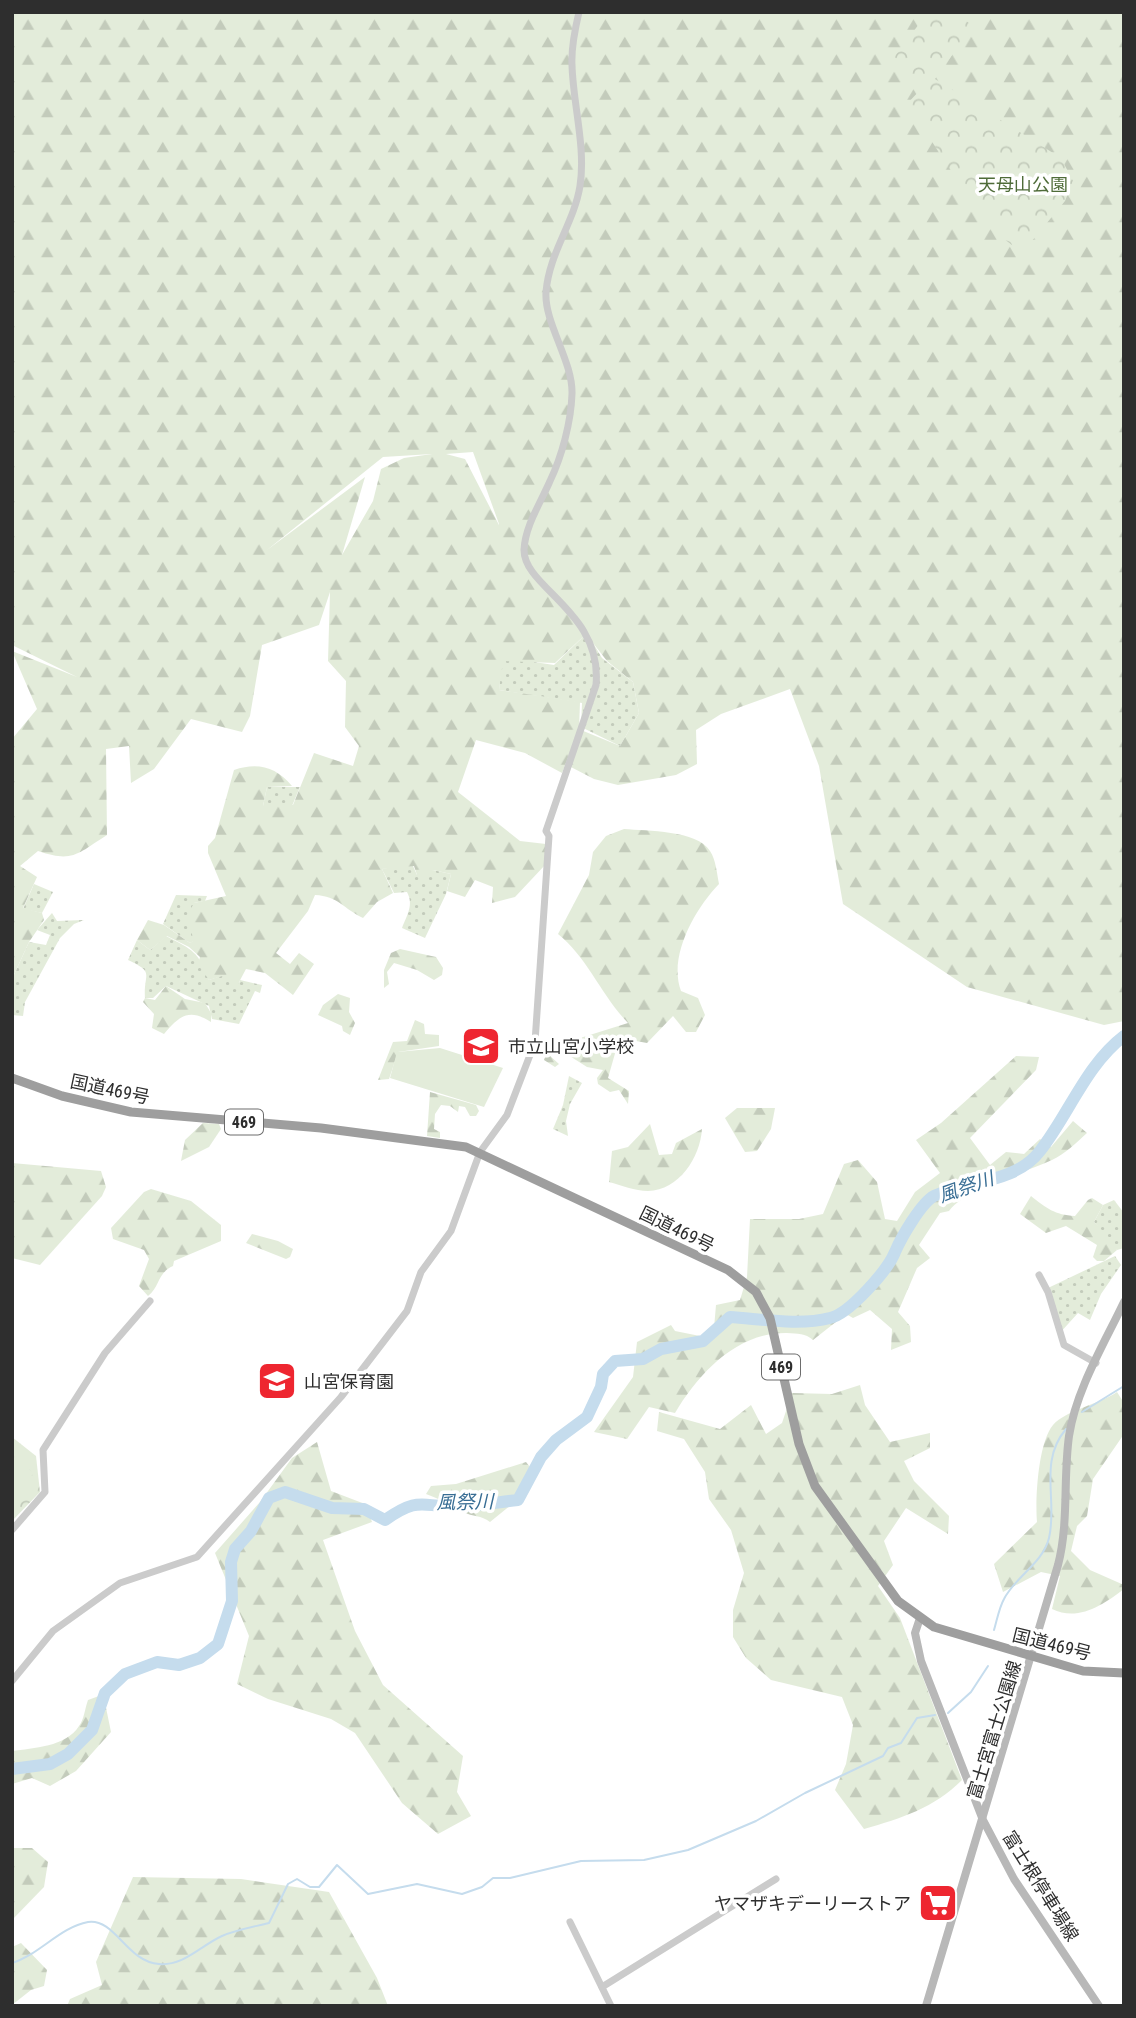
<svg xmlns="http://www.w3.org/2000/svg" width="1136" height="2018" viewBox="0 0 1136 2018" font-family="'Roboto Condensed','Noto Sans JP',sans-serif">
<style>
.grass{fill:url(#grass-dots)}
.forest{fill:url(#forest-firs);fill-rule:evenodd}
.park{fill:url(#park-crowns)}
.pitch{fill:#e3ecda}
.lines{fill:none;stroke-linecap:round;stroke-linejoin:round}
.stream{stroke:#c5dced;stroke-width:2}
.river{stroke:#c5dced;stroke-width:12}
.tertiary{stroke:#cbcbcb;stroke-width:7}
.secondary{stroke:#b8b8b8;stroke-width:8}
.trunk{stroke:#9e9e9e;stroke-width:9}
.labels{text-anchor:middle;dominant-baseline:central;stroke-width:7;stroke-linejoin:round;paint-order:stroke}
.shield{fill:#fff;stroke:#6d6d6d;stroke-width:2}
.shield-label{font-size:16px;font-weight:bold;fill:#2e2e2e}
.park-label{font-size:18px;fill:#4f6c39;stroke:#fff}
.poi-label{font-size:18px;fill:#2e2e2e;stroke:#fff;text-anchor:start}
.street-label{font-size:18px;fill:#2e2e2e;stroke:#fff}
.water-label{font-size:19px;font-style:italic;fill:#386d94;stroke:#fff}
</style>
<defs>
<pattern id="grass-dots" width="8" height="8" patternUnits="userSpaceOnUse" patternTransform="scale(1.75)"><rect width="8" height="8" fill="#e3ecda"/><path d="M2 2h.1M6 6h.1" fill="none" stroke="#c3cbbb" stroke-width="1.8" stroke-linecap="round"/></pattern>
<pattern id="forest-firs" width="22" height="20" patternUnits="userSpaceOnUse" patternTransform="scale(1.75)"><rect width="22" height="20" fill="#e3ecda"/><path d="M5 1l3.5 6h-7zM16 11l3.5 6h-7z" fill="#c3cbbb"/></pattern>
<pattern id="park-crowns" width="20" height="18" patternUnits="userSpaceOnUse" patternTransform="scale(1.75)"><rect width="20" height="18" fill="#e3ecda"/><path d="M2 6a3 3 0 1 1 6 0M12 15a3 3 0 1 1 6 0" fill="none" stroke="#c3cbbb"/></pattern>
</defs>
<rect width="100%" height="100%" fill="#fff"/>
<g class="grass">
<polygon points="587,633 602,658 633,682 639,713 620,746 581,727 582,703 499,690 502,657 554,665"/>
<polygon points="267,787 300,787 292,806 263,806"/>
<path d="M 403,865 L 413,866 L 417,875 L 433,870 L 451,874 L 446,894 L 425,938 L 402,928 C 407,915 414,905 407,892 L 394,893 L 382,869 Z"/>
<polygon points="34,884 53,892 42,913 23,909"/>
<polygon points="176,895 207,896 205,901 194,903 194,941 190,943 163,924"/>
<polygon points="52,913 57,921 84,920 74,924 60,938 25,1002 23,1016 12,1015 12,979 29,942 46,945 50,935 37,930"/>
<path d="M 166,936 C 193,950 198,951 209,980 L 229,973 L 239,983 L 240,980 L 262,985 L 260,993 L 255,991 L 239,1024 L 212,1019 L 209,1006 L 166,986 L 153,998 L 145,998 C 143,973 156,973 128,960 L 137,940 L 150,950 Z"/>
<polygon points="569,1076 582,1083 570,1104 566,1121 568,1136 553,1129 563,1105"/>
<polygon points="1114,1200 1124,1213 1124,1248 1117,1250 1094,1222 1103,1205"/>
<polygon points="1115,1256 1121,1265 1101,1294 1090,1320 1078,1313 1059,1334 1048,1288"/>
</g>
<g class="forest">
<path d="M 12,12 L 1124,12 L 1124,1021 L 1104,1025 L 967,987 L 843,904 L 819,766 L 790,689 L 721,714 L 696,730 L 697,764 L 676,775 L 618,785 L 594,779 L 567,765 L 581,730 L 620,746 L 639,713 L 633,682 L 607,661 L 586,634 L 555,663 L 503,661 L 499,690 L 580,702 L 579,730 L 562,773 L 525,753 L 476,740 L 458,792 L 520,841 L 546,844 L 546,864 L 515,897 L 492,903 L 493,887 L 475,880 L 465,897 L 447,891 L 451,874 L 433,870 L 430,875 L 417,875 L 414,866 L 382,869 L 393,893 L 377,902 L 363,918 C 344,909 338,896 315,895 L 308,911 L 276,953 L 290,964 L 299,953 L 314,964 L 293,995 L 265,973 L 246,969 L 238,984 L 229,974 L 209,980 L 198,964 L 200,957 L 189,947 L 167,936 L 150,950 L 137,940 L 148,920 L 164,925 L 190,943 L 193,941 L 189,912 L 194,903 L 226,896 L 208,853 L 208,846 L 215,838 L 234,770 C 258,762 276,767 292,786 L 267,787 L 263,806 L 293,805 L 314,753 L 353,766 L 359,746 L 345,727 L 346,681 L 328,661 L 330,592 L 319,625 L 262,645 L 250,716 L 242,732 L 191,719 L 154,769 L 131,783 L 129,746 L 106,749 L 107,835 C 77,854 73,863 38,851 L 20,866 L 37,877 L 23,908 L 42,913 L 44,920 L 29,942 L 12,979 L 12,739 L 37,709 L 12,651 L 77,677 L 12,645 ZM 473,452 L 499,524 L 499,525 L 465,459 L 446,454 ZM 432,454 L 404,458 L 381,469 L 373,501 L 342,555 L 365,477 L 267,550 L 383,457 Z"/>
<path d="M 624,829 C 647,831 697,830 710,851 C 716,860 717,874 719,884 C 695,909 668,956 681,991 L 698,998 L 705,1015 L 696,1032 L 686,1032 L 673,1016 L 647,1043 L 636,1041 L 616,1050 L 608,1078 L 629,1091 L 628,1104 L 619,1090 L 610,1092 L 598,1084 L 597,1078 L 603,1070 L 587,1067 L 554,1046 L 549,1055 L 559,1064 L 555,1067 L 544,1060 L 551,1040 L 577,1039 L 628,1023 C 601,995 587,957 558,934 L 589,875 L 593,852 L 606,836 Z"/>
<polygon points="400,949 436,957 443,968 442,975 434,980 417,970 394,963 387,972 389,984 384,988 384,970 391,953"/>
<path d="M 166,986 L 185,999 L 205,1003 L 211,1013 L 211,1022 C 189,1008 179,1016 164,1034 L 152,1028 L 154,1014 L 143,1002 L 145,998 L 155,1000 Z"/>
<polygon points="338,994 350,998 349,1012 355,1023 350,1035 343,1031 342,1026 318,1015 323,1005"/>
<polygon points="415,1020 424,1024 425,1034 439,1035 439,1046 398,1052 389,1079 378,1080 393,1042 407,1041"/>
<path d="M 1016,1056 L 1039,1057 L 1036,1070 L 970,1138 L 990,1165 L 1006,1152 L 1024,1154 L 1040,1139 L 1051,1147 L 1073,1121 L 1087,1133 C 1077,1142 1065,1154 1052,1160 C 1022,1174 969,1186 949,1211 L 940,1213 L 919,1245 L 930,1258 L 917,1268 L 898,1312 L 910,1326 L 911,1342 L 891,1350 L 892,1329 L 870,1310 L 853,1318 L 846,1314 L 813,1340 C 805,1333 798,1334 787,1333 C 737,1332 699,1373 675,1413 L 649,1407 L 627,1439 L 594,1432 L 633,1377 L 637,1342 L 671,1325 L 675,1331 L 705,1337 L 714,1328 L 716,1305 L 740,1300 L 747,1277 L 750,1219 L 799,1219 L 823,1214 L 844,1164 L 858,1160 L 877,1182 L 885,1219 L 897,1221 L 915,1192 L 940,1173 L 916,1140 L 941,1123 Z"/>
<polygon points="430,1092 476,1105 479,1111 476,1116 470,1116 465,1107 459,1106 458,1112 450,1106 441,1105 435,1114 434,1129 440,1132 440,1138 427,1136"/>
<polygon points="737,1108 775,1108 771,1129 757,1151 745,1152 725,1118"/>
<polygon points="203,1123 219,1124 221,1129 209,1147 181,1161 185,1140"/>
<path d="M 650,1124 L 659,1155 L 672,1154 L 676,1143 L 702,1129 C 700,1158 679,1190 648,1191 C 635,1191 621,1185 609,1182 L 612,1151 L 628,1147 Z"/>
<polygon points="12,1163 101,1171 106,1187 102,1196 40,1265 12,1258"/>
<path d="M 151,1189 L 191,1201 L 221,1225 L 221,1241 L 174,1261 L 173,1266 C 157,1273 160,1287 148,1296 L 139,1286 L 149,1259 L 144,1250 L 113,1239 L 111,1228 L 144,1192 Z"/>
<path d="M 1031,1196 C 1046,1208 1055,1215 1075,1216 L 1088,1200 L 1092,1198 L 1103,1205 L 1094,1222 L 1114,1243 L 1117,1250 L 1104,1261 L 1097,1261 L 1093,1257 L 1097,1245 L 1066,1226 L 1046,1233 L 1020,1214 Z"/>
<polygon points="252,1234 278,1241 293,1249 290,1257 286,1259 246,1243"/>
<path d="M 860,1385 L 865,1405 L 890,1442 L 930,1433 L 930,1448 L 904,1461 L 914,1481 L 949,1516 L 948,1534 L 906,1508 L 884,1541 L 893,1565 L 878,1586 L 900,1618 L 962,1780 C 934,1808 902,1818 864,1829 L 835,1790 L 846,1764 L 853,1725 L 842,1697 L 771,1680 L 746,1658 L 733,1637 L 733,1610 L 744,1573 L 731,1530 L 709,1499 L 705,1472 L 684,1439 L 657,1431 L 659,1412 L 720,1429 L 751,1405 L 766,1434 L 782,1423 L 792,1393 L 832,1394 Z"/>
<path d="M 1117,1392 L 1124,1403 L 1124,1434 L 1093,1479 L 1087,1516 L 1077,1526 L 1071,1551 L 1090,1570 L 1124,1585 L 1124,1589 C 1103,1605 1078,1622 1052,1609 L 1060,1576 L 1041,1572 L 1003,1592 L 994,1564 L 1037,1522 C 1035,1500 1038,1443 1053,1425 C 1066,1410 1100,1404 1117,1392 Z"/>
<polygon points="317,1442 331,1491 365,1504 372,1522 323,1540 355,1631 383,1685 463,1756 457,1792 471,1816 438,1834 402,1803 355,1733 331,1719 268,1699 237,1684 249,1636 215,1553 260,1502 292,1458"/>
<path d="M 526,1462 L 530,1467 L 525,1475 L 528,1491 L 490,1522 C 481,1515 473,1517 463,1512 C 451,1506 440,1499 426,1494 L 431,1486 L 456,1484 Z"/>
<path d="M 99,1696 L 104,1698 L 111,1732 L 76,1771 L 50,1786 L 32,1778 L 12,1784 L 12,1751 C 33,1748 66,1747 79,1726 C 84,1720 85,1708 88,1700 Z"/>
<polygon points="12,1848 32,1848 48,1862 44,1887 12,1920"/>
<polygon points="133,1877 241,1879 329,1892 377,1978 388,2006 67,2006 70,1999 102,1985 96,1962"/>
<polygon points="21,1943 47,1970 44,1986 31,1990 12,2005 12,1947"/>
</g>
<g class="park">
<polygon points="928,12 954,12 973,26 935,79 1061,158 1073,181 1065,201 1022,253 999,235 986,207 965,192 927,134 920,117 905,106 922,88 892,60"/>
<polygon points="12,1437 36,1456 40,1492 12,1521"/>
</g>
<g class="pitch">
<polygon points="440,1048 503,1068 484,1107 390,1078 397,1052"/>
<polygon points="12,1455 34,1473 12,1499"/>
</g>
<g class="lines">
<g class="stream">
<polyline points="1082,1412 1124,1386"/>
<path d="M 994,1630 C 997,1620 999,1608 1004,1599 C 1015,1577 1043,1563 1049,1538 C 1058,1501 1038,1462 1066,1429"/>
<polyline points="948,1713 971,1692 988,1666"/>
<path d="M 12,1963 C 39,1955 60,1927 88,1922 C 115,1918 127,1962 159,1964 C 184,1966 200,1946 222,1936 C 236,1930 253,1927 269,1923 L 288,1884 L 297,1879 L 310,1887 L 319,1887 L 337,1865 L 368,1894 L 417,1884 L 462,1894 L 482,1887 L 493,1878 L 510,1878 L 581,1861 L 644,1860 L 688,1850 L 756,1821 L 805,1793 L 883,1756 L 888,1748 L 901,1743 L 917,1718 L 935,1715"/>
</g>
<path class="river" d="M 12,1769 L 50,1764 L 68,1754 L 92,1730 L 105,1693 L 125,1674 L 157,1662 L 179,1665 L 200,1658 L 218,1644 L 232,1601 L 231,1562 L 235,1549 L 251,1531 L 269,1498 L 285,1492 L 332,1508 L 364,1509 L 385,1520 C 421,1495 421,1508 458,1506 C 478,1506 498,1502 518,1500 L 541,1457 L 556,1440 L 587,1417 L 601,1387 L 603,1374 L 615,1361 L 643,1359 L 661,1349 L 703,1341 L 730,1317 C 761,1319 799,1326 830,1318 C 849,1314 888,1270 895,1252 C 901,1238 921,1203 934,1196 C 967,1181 1016,1183 1040,1151 C 1069,1114 1086,1065 1124,1036"/>
<g class="tertiary">
<polyline points="1039,1275 1048,1292 1064,1345 1096,1363"/>
<polyline points="12,1530 45,1492 43,1450 105,1353 150,1301"/>
<path d="M 12,1681 L 53,1631 L 120,1583 L 197,1557 L 341,1397 L 407,1311 L 421,1272 L 451,1231 L 480,1152 L 507,1115 L 535,1042 L 549,836 L 546,831 L 596,685 C 603,612 524,588 524,550 C 525,526 541,502 550,481 C 562,456 571,422 572,394 C 573,361 544,323 546,292 C 549,253 574,223 580,186 C 586,147 573,104 572,65 C 571,47 575,29 579,12"/>
<polyline points="570,1922 611,2006"/>
<polyline points="602,1987 776,1879"/>
</g>
<g class="secondary">
<polyline points="920,1618 915,1633 921,1661 983,1820 1014,1879 1099,2006"/>
<path d="M 926,2006 L 1058,1565 C 1069,1523 1063,1479 1069,1436 C 1076,1390 1104,1344 1124,1302"/>
</g>
<polyline class="trunk" points="12,1078 62,1096 131,1112 321,1128 466,1147 728,1270 756,1292 770,1318 799,1444 815,1486 898,1601 934,1627 1083,1671 1124,1673"/>
</g>
<defs>
<g id="school-square" transform="scale(2.0125)"><rect x="-9" y="-9" width="18" height="18" rx="4" fill="#ee2630" stroke="#fff"/><path d="M0-5L7-2L0 1L-7-2ZM-4 1L0 2.5L4 1V4Q0 6-4 4Z" fill="#fff"/></g>
<g id="supermarket-square" transform="scale(2.0125)"><rect x="-9" y="-9" width="18" height="18" rx="4" fill="#ee2630" stroke="#fff"/><path d="M-6-5.5h2.5l.6 2H6L4.5 2H-2.5L-4.4-4H-6ZM-1.5 3.2a1.3 1.3 0 1 0 .1 0ZM3 3.2a1.3 1.3 0 1 0 .1 0Z" fill="#fff"/></g>
</defs>
<g fill-rule="evenodd">
<use href="#school-square" x="481" y="1046"/>
<use href="#school-square" x="277" y="1381"/>
<use href="#supermarket-square" x="938" y="1903"/>
</g>
<g class="labels">
<g class="shield">
<rect x="225" y="1109.5" width="38" height="25" rx="5"/>
<rect x="762" y="1354.5" width="38" height="25" rx="5"/>
</g>
<g class="shield-label">
<text x="244" y="1122">469</text>
<text x="781" y="1367">469</text>
</g>
<g class="park-label">
<text x="1023" y="184">天母山公園</text>
</g>
<g class="poi-label">
<text x="508" y="1046">市立山宮小学校</text>
<text x="304" y="1381">山宮保育園</text>
<text x="911" y="1903" text-anchor="end">ヤマザキデーリーストア</text>
</g>
<g class="street-label">
<text transform="translate(110 1089) rotate(12)">国道469号</text>
<text transform="translate(677 1229) rotate(26)">国道469号</text>
<text transform="translate(1052 1644) rotate(14)">国道469号</text>
<text transform="translate(994 1730) rotate(-73)">富士宮富士公園線</text>
<text transform="translate(1041 1886) rotate(58)">富士根停車場線</text>
</g>
<g class="water-label">
<text transform="translate(966 1187) rotate(-19)">風祭川</text>
<text transform="translate(465 1502) rotate(-1)">風祭川</text>
</g>
</g>
<rect width="1136" height="2018" fill="none" stroke="#2e2e2e" stroke-width="28"/>
</svg>
